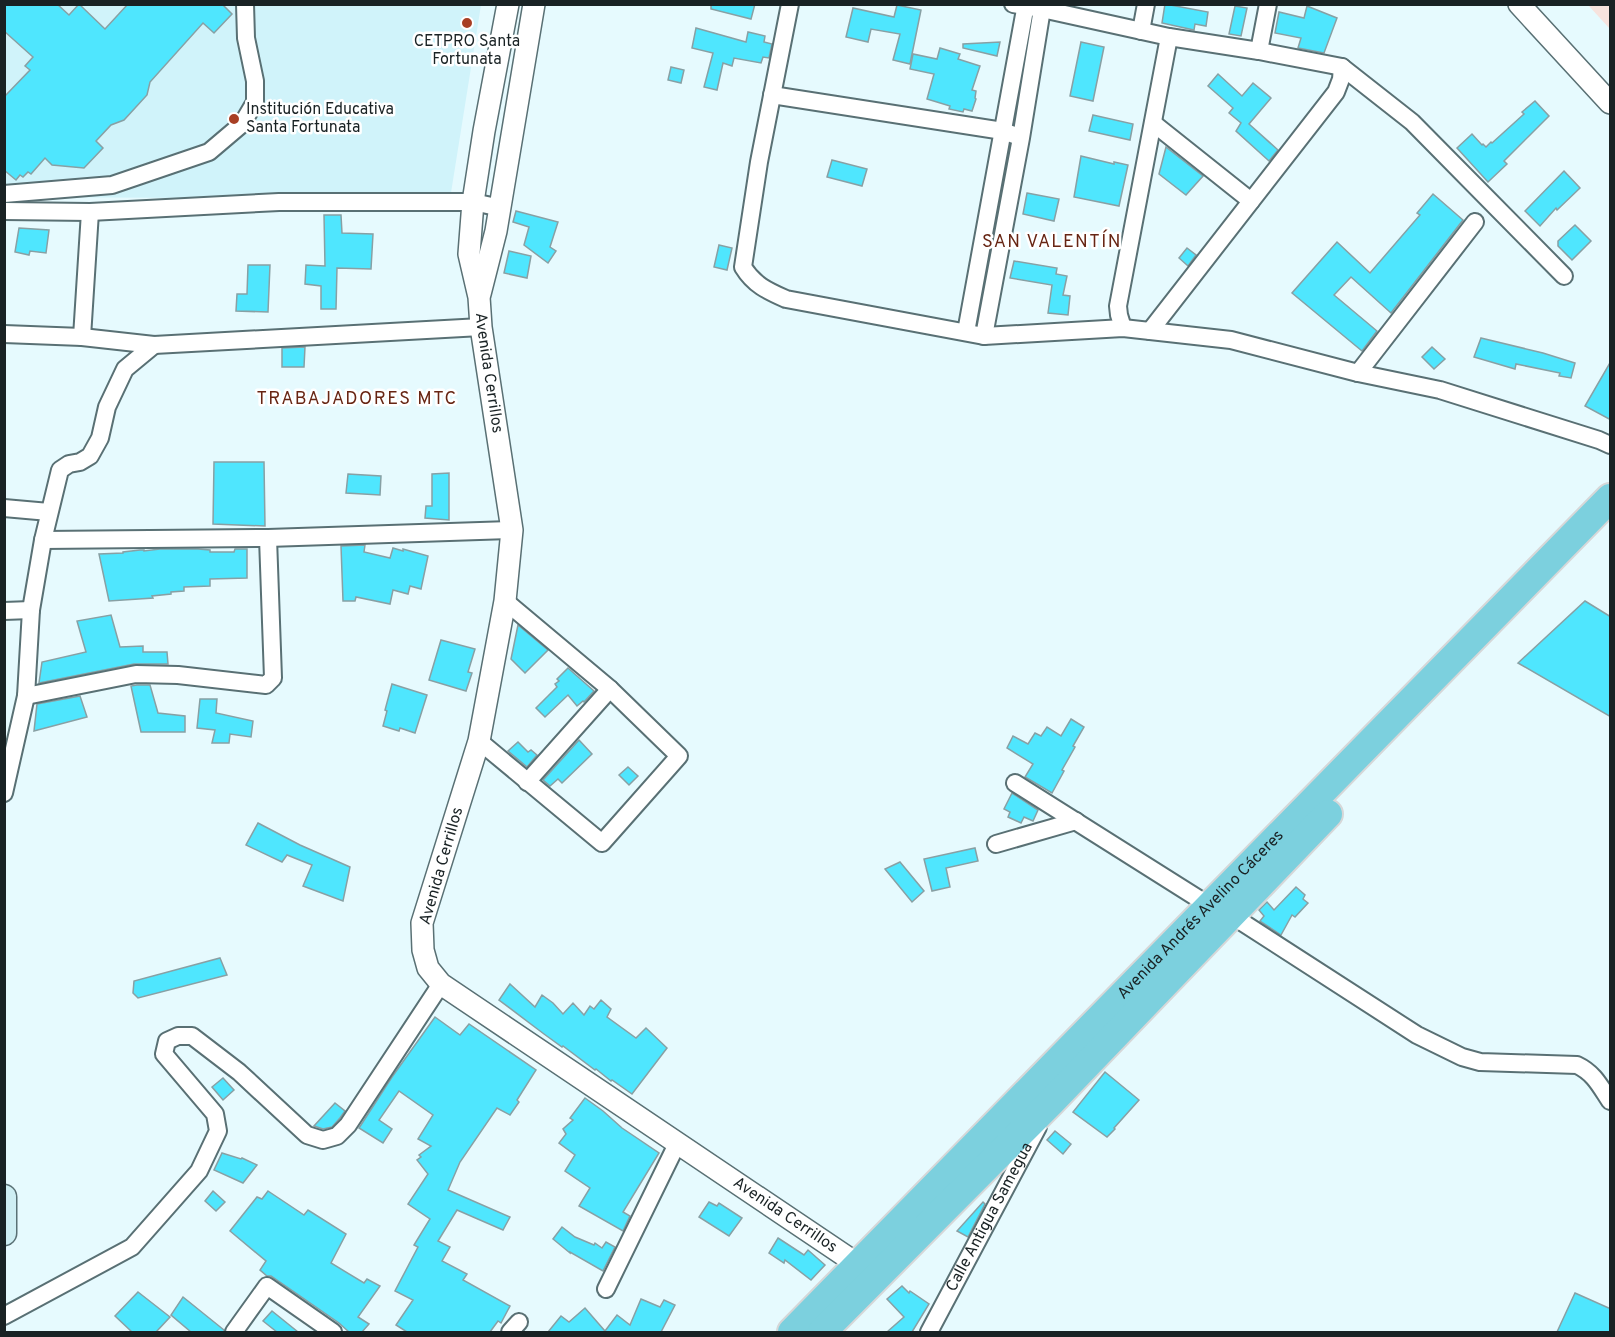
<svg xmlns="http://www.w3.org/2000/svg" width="1615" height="1337" viewBox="0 0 1615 1337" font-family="Overpass,sans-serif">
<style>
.built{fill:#d0f3fa}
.green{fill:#f7e3de}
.building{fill:#4fe6fe;stroke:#88a0a4;stroke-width:1.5}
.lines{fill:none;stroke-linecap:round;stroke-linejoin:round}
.minor-casing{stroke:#597074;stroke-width:20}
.tertiary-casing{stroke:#597074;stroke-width:24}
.secondary-casing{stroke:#597074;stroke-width:27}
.trunk-casing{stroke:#d6d7d8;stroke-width:32}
.minor{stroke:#fff;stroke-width:16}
.tertiary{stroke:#fff;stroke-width:21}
.secondary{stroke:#ceeef3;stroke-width:24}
.trunk{stroke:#7cd0de;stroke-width:28}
.poi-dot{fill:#a83f24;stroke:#fff;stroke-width:2}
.labels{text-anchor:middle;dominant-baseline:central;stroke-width:5;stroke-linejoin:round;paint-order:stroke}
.poi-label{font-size:16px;fill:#192224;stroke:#fff}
.street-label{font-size:16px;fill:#192224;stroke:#fff}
.neighbourhood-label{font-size:18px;letter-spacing:1.5px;fill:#672513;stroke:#fff}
</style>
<rect width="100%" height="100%" fill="#e6fafe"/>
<polygon class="built" points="5,5 481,5 450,199 5,197"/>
<polygon class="green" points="1588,5 1610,5 1610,29"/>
<g class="building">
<polygon points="4,4 57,4 69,15 79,4 105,29 128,4 222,4 232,14 214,33 203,23 150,82 147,95 124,120 111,125 96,141 103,148 84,168 52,165 45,158 31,174 28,172 23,177 20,175 16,180 4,170 4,97 30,70 25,66 33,57 4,31"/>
<polygon points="711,4 755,4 751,19 711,9"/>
<polygon points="1165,4 1208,12 1206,26 1195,24 1194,30 1162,23"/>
<polygon points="897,5 921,10 910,64 893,60 900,34 871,29 868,42 846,37 853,8 894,17"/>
<polygon points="1235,6 1247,8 1241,36 1229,34"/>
<polygon points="1307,6 1337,18 1324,53 1298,48 1301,38 1275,33 1279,12 1304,18"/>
<polygon points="696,28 746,42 748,32 765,36 764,42 772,44 769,58 763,57 761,63 734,58 732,66 723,63 717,90 704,87 713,53 692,48"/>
<polygon points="1000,42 997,56 963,48 963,44"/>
<polygon points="1081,42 1104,47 1093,101 1070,96"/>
<polygon points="940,48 960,54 958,59 980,66 972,90 976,91 975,98 976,99 972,111 964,109 963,112 949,109 950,106 927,99 934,74 910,69 913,54 937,59"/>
<polygon points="671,67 684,70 681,83 668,80"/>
<polygon points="1218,74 1242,96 1253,83 1271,98 1249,124 1278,150 1269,161 1236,131 1241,123 1229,113 1233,108 1208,86"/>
<polygon points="1535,101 1549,116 1504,161 1507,164 1488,182 1457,148 1472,134 1482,145 1483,144 1486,147 1491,142 1492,143 1524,114 1522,112"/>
<polygon points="1093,115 1133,124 1130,140 1089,131"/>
<polygon points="1166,147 1203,176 1186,195 1159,174"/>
<polygon points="1081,156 1114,164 1114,162 1128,165 1119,206 1074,197"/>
<polygon points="832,160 867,169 862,186 827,177"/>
<polygon points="1564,171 1580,188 1557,210 1556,208 1540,226 1525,211"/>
<polygon points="1027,193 1059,199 1054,221 1023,214"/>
<polygon points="1433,194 1463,220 1391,313 1351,277 1334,295 1377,331 1362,351 1292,293 1337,242 1370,273 1420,215 1417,213"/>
<polygon points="516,211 558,222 550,247 556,251 548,263 524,245 529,227 513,222"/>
<polygon points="324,215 341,215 342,233 373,234 371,269 337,268 336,309 321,309 321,286 305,284 306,265 325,266"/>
<polygon points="1575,225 1591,241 1572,260 1558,246 1558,241"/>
<polygon points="19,228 49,230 46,253 30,251 29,255 15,252"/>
<polygon points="719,245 732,248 727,270 714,267"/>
<polygon points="1187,248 1196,255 1188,266 1179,258"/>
<polygon points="509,251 531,256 527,278 504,273"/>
<polygon points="1014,261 1057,268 1056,274 1067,276 1063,295 1070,296 1068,315 1048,313 1052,285 1010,278"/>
<polygon points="248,265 270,265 268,312 236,311 237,294 247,294"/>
<polygon points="1481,338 1543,353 1575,363 1571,378 1559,376 1560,373 1516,364 1515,369 1474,357"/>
<polygon points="305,347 304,367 282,367 282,348"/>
<polygon points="1432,347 1445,359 1434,369 1422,357"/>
<polygon points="1611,361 1611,420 1585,406"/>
<polygon points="214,462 264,462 265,526 213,524"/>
<polygon points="449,473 449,520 425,518 426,506 432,506 432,474"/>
<polygon points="348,474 381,476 380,495 346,493"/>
<polygon points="365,545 364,552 390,558 393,548 403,551 403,549 428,556 421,589 410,586 408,594 393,590 390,604 356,597 355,601 343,601 341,546"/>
<polygon points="160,549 198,549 210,550 210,552 234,552 235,549 247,549 247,578 210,579 210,586 184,587 184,591 171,592 171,594 152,596 153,598 109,601 99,554 123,553 123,552 140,550 144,550 144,551"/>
<polygon points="1585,601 1611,617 1611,717 1518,663"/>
<polygon points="111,615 120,647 143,646 143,652 167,652 168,664 134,664 39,683 42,662 86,652 77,621"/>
<polygon points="518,625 548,650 525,673 511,659"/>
<polygon points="441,640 475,649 468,672 472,673 466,691 429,680"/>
<polygon points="568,668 594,691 584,702 583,701 577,706 568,695 545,717 536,708 557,687 555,684 559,681 557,679"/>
<polygon points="392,684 427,695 415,733 400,728 399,731 383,726 387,711 385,710"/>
<polygon points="137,685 150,685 158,713 185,716 185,732 141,732 131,686"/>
<polygon points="80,696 87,717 34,731 37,704"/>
<polygon points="200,699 217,699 216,713 253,721 251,737 230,734 229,743 212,743 215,730 197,728"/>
<polygon points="1071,719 1084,727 1073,746 1075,747 1062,770 1064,771 1052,793 1025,777 1033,764 1007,748 1013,736 1028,744 1035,733 1041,736 1047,727 1061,736"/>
<polygon points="579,740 592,754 562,783 558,779 550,786 543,780"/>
<polygon points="518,742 528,752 531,750 537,755 527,767 508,751"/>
<polygon points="628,767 638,776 629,785 619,775"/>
<polygon points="1012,793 1038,810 1033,821 1024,817 1021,823 1008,817 1010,812 1004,809"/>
<polygon points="258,823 300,845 350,867 343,901 303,886 312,865 287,855 282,862 246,845"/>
<polygon points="975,848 978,861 946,868 950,887 932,891 924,859"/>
<polygon points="900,862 924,891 912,902 885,869"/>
<polygon points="1296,887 1305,895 1303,899 1308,903 1295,917 1292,915 1281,935 1260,921 1264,916 1259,910 1267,902 1274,910"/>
<polygon points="220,958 227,975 138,998 133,993 134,981"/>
<polygon points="510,984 535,1007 542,995 553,1003 563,1014 573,1003 584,1015 590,1006 594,1009 601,1000 611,1009 607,1017 636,1038 646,1028 667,1048 632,1094 612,1080 611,1081 596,1069 595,1070 563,1046 562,1047 544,1034 499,1000"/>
<polygon points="435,1017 460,1035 469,1024 536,1070 517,1100 519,1102 510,1115 497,1108 460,1162 448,1190 510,1217 503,1230 457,1210 438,1241 450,1247 442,1261 467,1274 463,1280 510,1306 501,1323 498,1321 490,1332 407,1332 396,1325 413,1300 395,1291 418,1247 414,1245 430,1219 408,1204 428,1174 417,1160 421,1157 419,1155 431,1146 418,1139 433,1115 399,1091 379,1120 392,1129 383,1143 359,1128 392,1077"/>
<polygon points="1105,1072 1139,1100 1114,1128 1115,1129 1107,1137 1073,1112"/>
<polygon points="223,1078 234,1090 223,1100 212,1087"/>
<polygon points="585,1098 603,1111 622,1128 659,1153 623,1212 630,1216 623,1231 579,1206 590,1188 565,1171 575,1155 559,1143 566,1134 563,1129 573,1120 570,1118"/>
<polygon points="335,1103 345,1111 340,1118 332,1127 323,1129 314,1126"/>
<polygon points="1055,1131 1071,1144 1063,1154 1047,1140"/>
<polygon points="222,1153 241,1159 242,1158 257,1165 243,1183 214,1170"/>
<polygon points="213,1191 225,1202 216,1211 205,1201"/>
<polygon points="268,1191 304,1215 308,1210 346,1234 331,1263 364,1283 367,1279 380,1286 358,1317 369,1324 362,1332 349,1332 339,1323 271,1276 267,1276 260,1270 266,1261 230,1231 257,1197 262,1199"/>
<polygon points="709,1202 717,1206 719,1203 742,1218 729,1236 699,1217"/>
<polygon points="983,1202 985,1204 968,1237 957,1231"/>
<polygon points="562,1227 575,1237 594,1245 595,1243 602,1248 606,1242 615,1247 603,1271 570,1252 570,1253 553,1239"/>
<polygon points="778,1238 804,1255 808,1250 825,1265 811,1280 785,1260 784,1263 769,1253"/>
<polygon points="902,1286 909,1293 910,1291 929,1304 912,1332 887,1332 904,1317 887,1299"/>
<polygon points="138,1292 170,1317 156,1332 132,1332 115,1316"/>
<polygon points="1575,1293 1611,1309 1611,1332 1557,1332"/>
<polygon points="183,1297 224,1330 224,1332 191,1332 171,1315"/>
<polygon points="641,1299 660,1307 664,1300 675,1305 661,1332 548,1332 561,1316 569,1322 585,1308 605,1331 617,1315 630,1325"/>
<polygon points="272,1311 298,1332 277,1332 263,1321"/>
</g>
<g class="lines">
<g class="minor-casing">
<g id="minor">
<path d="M 790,4 L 759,162 L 743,267 C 754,285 768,291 786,299 L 984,336 L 1123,328 L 1231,340 L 1358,373 L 1440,390 L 1599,440 L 1610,445"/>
<polyline points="1013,4 1042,9 1169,37 1259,51 1342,67 1412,122 1564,276"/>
<polyline points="1141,31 1146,4"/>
<polyline points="1259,51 1268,4"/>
<polyline points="772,95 1003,131 1014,135"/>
<polyline points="1153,123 1251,201"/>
<polyline points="4,194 112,185 209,152 242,124 255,102 255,81 246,38 245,4"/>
<polyline points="4,211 90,212 279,202 473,202 501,208"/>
<polyline points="1123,328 1119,315 1118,306 1169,37"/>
<polyline points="1150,331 1336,92 1341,79 1342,67"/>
<polyline points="966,332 1026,4"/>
<polyline points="4,334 82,337 154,345 481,327"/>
<polyline points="984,336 1021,138 1042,9"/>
<polyline points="82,337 90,212"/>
<polyline points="1358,373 1475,222"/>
<polyline points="4,508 49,512"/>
<polyline points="43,540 268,538 512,530"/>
<polyline points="4,611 31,610"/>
<polyline points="26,696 136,674 178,675 266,685 273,678 268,538"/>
<polyline points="479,741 602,843 679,756 610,689 505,601"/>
<polyline points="527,782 610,689"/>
<path d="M 1015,783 L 1210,906 L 1231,915 L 1417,1035 L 1462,1057 L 1480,1062 L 1577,1065 C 1594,1073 1600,1086 1610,1101"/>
<polyline points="4,793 26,696 31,610 43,540 60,470 69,464 80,462 90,456 100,438 107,407 125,369 154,345"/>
<polyline points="996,844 1076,821"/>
<polyline points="606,1289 677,1144"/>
<polyline points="4,1316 132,1247 199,1171 218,1131 215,1114 164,1054 167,1041 178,1036 192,1036 239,1072 307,1135 323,1140 337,1136 348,1125 441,984"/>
<polyline points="234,1332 267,1286 333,1332"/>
<polyline points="510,1332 519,1322"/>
<path id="s1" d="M 929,1332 L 1038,1127"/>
</g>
</g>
<g class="tertiary-casing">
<g id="tertiary">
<path id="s2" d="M 508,4 L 484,131 L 473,202 L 469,254 L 479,297 L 481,327 L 512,530 L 505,601 L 479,741 L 422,923 L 423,950 L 428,968 L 441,984 L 869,1272"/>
<polyline points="1519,4 1610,103"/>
<polyline points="480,294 496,231 534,4"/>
</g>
</g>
<g class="secondary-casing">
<polyline id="secondary" points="4,1197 4,1233"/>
</g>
<g class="trunk-casing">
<g id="trunk">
<path id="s3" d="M 792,1332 L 1610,498"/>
<polyline points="822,1332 1051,1102 1328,814"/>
</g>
</g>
<use href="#minor" class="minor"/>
<use href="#tertiary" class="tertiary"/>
<use href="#secondary" class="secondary"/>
<use href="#trunk" class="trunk"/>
</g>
<g class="poi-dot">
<circle cx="467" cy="23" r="6"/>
<circle cx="234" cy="119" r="6"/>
</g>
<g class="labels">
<g class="poi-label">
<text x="467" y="42">CETPRO Santa<tspan x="467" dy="18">Fortunata</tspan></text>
<text x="246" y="110" text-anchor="start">Institución Educativa<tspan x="246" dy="18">Santa Fortunata</tspan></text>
</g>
<g class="street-label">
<text stroke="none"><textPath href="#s2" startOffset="374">Avenida Cerrillos</textPath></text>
<text transform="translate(442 866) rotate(-74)">Avenida Cerrillos</text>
<text stroke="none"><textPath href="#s3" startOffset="584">Avenida Andrés Avelino Cáceres</textPath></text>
<text stroke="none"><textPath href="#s2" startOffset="1418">Avenida Cerrillos</textPath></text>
<text stroke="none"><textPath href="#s1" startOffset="130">Calle Antigua Samegua</textPath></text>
</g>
<g class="neighbourhood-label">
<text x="1052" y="242">SAN VALENTÍN</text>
<text x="357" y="399">TRABAJADORES MTC</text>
</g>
</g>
<rect width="1615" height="1337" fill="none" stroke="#192224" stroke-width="12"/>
</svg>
